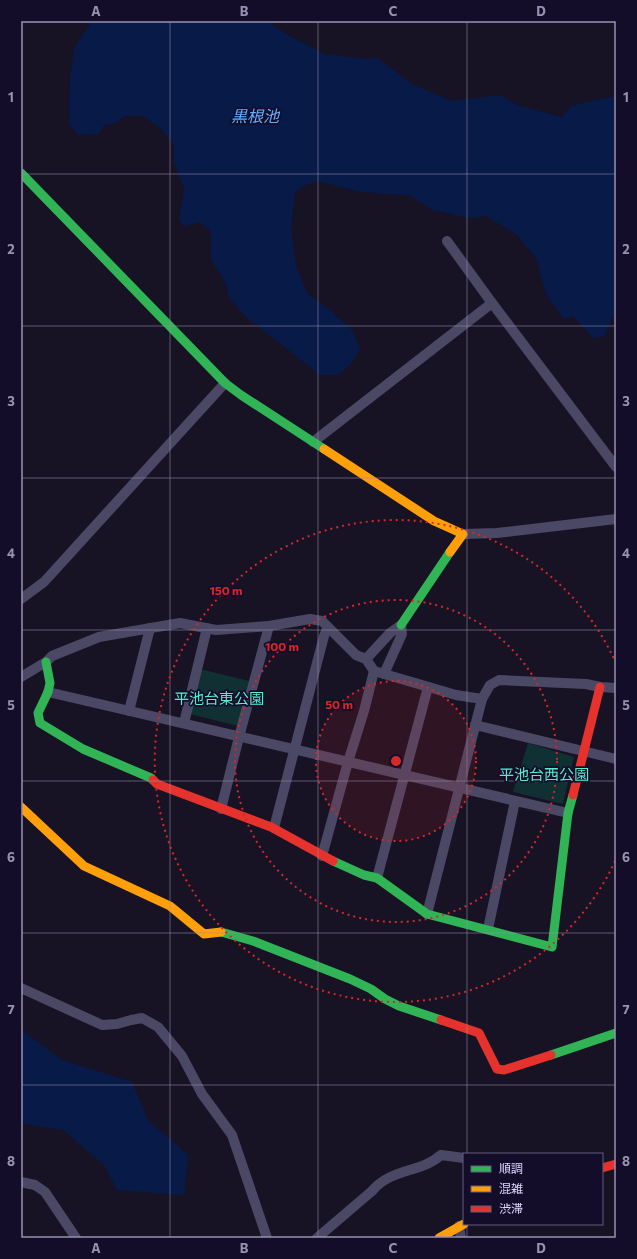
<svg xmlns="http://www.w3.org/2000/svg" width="637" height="1259" viewBox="0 0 637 1259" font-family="Commissioner,'Noto Sans JP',sans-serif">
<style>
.green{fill:#113033}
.water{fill:#071a48}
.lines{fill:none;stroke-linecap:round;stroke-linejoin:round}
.street{stroke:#4b4865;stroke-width:10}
.fast{stroke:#30b455;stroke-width:9}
.slow{stroke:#ff9f0a;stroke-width:9}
.jam{stroke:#e5322d;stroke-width:9}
.grid{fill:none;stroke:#9892b2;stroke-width:1;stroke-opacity:0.55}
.ring{fill:none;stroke:#d62828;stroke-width:2;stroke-dasharray:2 4}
.labels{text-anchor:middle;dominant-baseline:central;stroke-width:3.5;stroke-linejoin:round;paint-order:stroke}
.park-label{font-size:15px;fill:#55eccf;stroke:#140d2a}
.water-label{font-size:16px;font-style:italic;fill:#64afff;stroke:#140d2a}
.centre{fill:#d62828;stroke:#140d2a;stroke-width:2}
.ring-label{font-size:12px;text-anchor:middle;font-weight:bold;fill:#d62828;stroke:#140d2a;stroke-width:3.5;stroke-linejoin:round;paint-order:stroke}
.neatline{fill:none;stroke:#9892b2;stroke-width:1.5}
.grid-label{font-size:13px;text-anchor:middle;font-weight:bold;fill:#9892b2}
</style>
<rect width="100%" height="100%" fill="#181324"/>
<g class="green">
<polygon points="200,669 249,681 238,726 190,714"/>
<polygon points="528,743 574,757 563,804 513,792"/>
</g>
<g class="water">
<polygon points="92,21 267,21 290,36 325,54 364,59 377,58 414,85 452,101 500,95 517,105 562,117 571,106 616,96 616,309 605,336 593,338 573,316 564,319 546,294 536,258 517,235 486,216 470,218 455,215 432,210 409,195 361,192 317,181 306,185 295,192 291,227 295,262 307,293 332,312 353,331 360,350 350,365 338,375 320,375 246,317 229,298 226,284 211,260 211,231 199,222 185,226 179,220 184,188 174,163 174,145 160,128 143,116 125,116 114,124 104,125 99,134 79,135 69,125 70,79 74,48"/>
<polygon points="21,1030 62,1060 132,1082 148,1120 188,1155 184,1195 117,1190 104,1165 63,1130 21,1123"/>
</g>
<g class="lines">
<g class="street">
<polyline points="447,241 492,303 616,467"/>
<polyline points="313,442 492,303"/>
<polyline points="463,534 497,533 616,519"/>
<polyline points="21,599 44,582 225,383"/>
<polyline points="366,659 390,633 401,625 402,634 384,674"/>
<polyline points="21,677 46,662 52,656 99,637 180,623 216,630 269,626 310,619 322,621 356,655 366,659 374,671 456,695 482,699 490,685 499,680 586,684 600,687 616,688"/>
<polyline points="48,692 568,813"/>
<polyline points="129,711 150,628"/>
<polyline points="184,723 207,628"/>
<polyline points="475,725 616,759"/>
<polyline points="221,809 239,737 269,626"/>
<polyline points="274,828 324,636 328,627"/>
<polyline points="322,856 348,762 364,711 374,671"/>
<polyline points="377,878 428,687"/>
<polyline points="427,914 482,699"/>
<polyline points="488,929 515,801"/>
<polyline points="21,988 102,1025 117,1024 131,1020 142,1018 158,1027 182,1056 202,1094 232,1135 267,1238"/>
<polyline points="21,1182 35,1185 45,1192 76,1238"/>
<polyline points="459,1226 461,1238"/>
<path d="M 317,1238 L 372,1191 C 391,1168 421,1173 441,1155 L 464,1158"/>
</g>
<g class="fast">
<polyline points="21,173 225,383 241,395 324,449"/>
<polyline points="401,625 450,552"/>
<polyline points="46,662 50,683 48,692 38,713 40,723 83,749 151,778 153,780"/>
<polyline points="333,861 364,875 377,878 427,914 552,947 568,813 573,795"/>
<polyline points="221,932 253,941 350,979 371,989 385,999 399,1006 441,1020"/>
<polyline points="551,1055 616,1033"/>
</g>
<g class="slow">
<polyline points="324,449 434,521 463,534 450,552"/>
<polyline points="21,807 84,866 170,906 204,934 221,932"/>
<polyline points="439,1238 464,1224"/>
</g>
<g class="jam">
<polyline points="153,780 157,784 271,827 333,861"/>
<polyline points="573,795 600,687"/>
<polyline points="441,1020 479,1033 497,1069 504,1070 551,1055"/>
<polyline points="602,1168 616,1164"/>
</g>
</g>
<path class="grid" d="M 170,21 L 170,1238M 318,21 L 318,1238M 467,21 L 467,1154M 21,174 L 616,174M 21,326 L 616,326M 21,478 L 616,478M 21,630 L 616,630M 21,781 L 616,781M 21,933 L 616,933M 21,1085 L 616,1085M 467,1224 L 467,1238"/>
<circle cx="396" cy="761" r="80" fill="#d62828" fill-opacity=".12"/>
<g class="ring">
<circle cx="396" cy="761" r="80"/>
<circle cx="396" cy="761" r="161"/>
<path d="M615 861A241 241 0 1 1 615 661"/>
</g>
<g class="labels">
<g class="park-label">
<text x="219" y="698">平池台東公園</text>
<text x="544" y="774">平池台西公園</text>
</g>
<g class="water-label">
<text x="255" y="115">黒根池</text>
</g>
</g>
<circle cx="396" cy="761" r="6" class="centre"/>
<g class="ring-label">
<text x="226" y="595">150 m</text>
<text x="282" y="651">100 m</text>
<text x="339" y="709">50 m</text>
</g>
<rect width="637" height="1259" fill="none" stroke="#140d2a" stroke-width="44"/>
<rect x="463" y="1153" width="140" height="72" fill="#140d2a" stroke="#645d7f"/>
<rect x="471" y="1166" width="20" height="6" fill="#30b455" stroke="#645d7f"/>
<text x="499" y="1173" font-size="12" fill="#ddd6ff">順調</text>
<rect x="471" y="1186" width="20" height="6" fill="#ff9f0a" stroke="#645d7f"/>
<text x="499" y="1193" font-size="12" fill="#ddd6ff">混雑</text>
<rect x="471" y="1206" width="20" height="6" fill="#e5322d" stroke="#645d7f"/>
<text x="499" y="1213" font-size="12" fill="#ddd6ff">渋滞</text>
<rect x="22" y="22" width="593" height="1215" class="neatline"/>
<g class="grid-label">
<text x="96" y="16">A</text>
<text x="244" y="16">B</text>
<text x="393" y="16">C</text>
<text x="541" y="16">D</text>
<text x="11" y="102">1</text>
<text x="626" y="102">1</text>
<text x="11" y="254">2</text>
<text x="626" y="254">2</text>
<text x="11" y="406">3</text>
<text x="626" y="406">3</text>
<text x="11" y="558">4</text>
<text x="626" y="558">4</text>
<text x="11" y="710">5</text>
<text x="626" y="710">5</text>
<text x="11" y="862">6</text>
<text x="626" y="862">6</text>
<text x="11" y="1014">7</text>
<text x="626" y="1014">7</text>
<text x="11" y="1166">8</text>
<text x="626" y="1166">8</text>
<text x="96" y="1253">A</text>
<text x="244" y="1253">B</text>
<text x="393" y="1253">C</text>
<text x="541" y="1253">D</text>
</g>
</svg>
